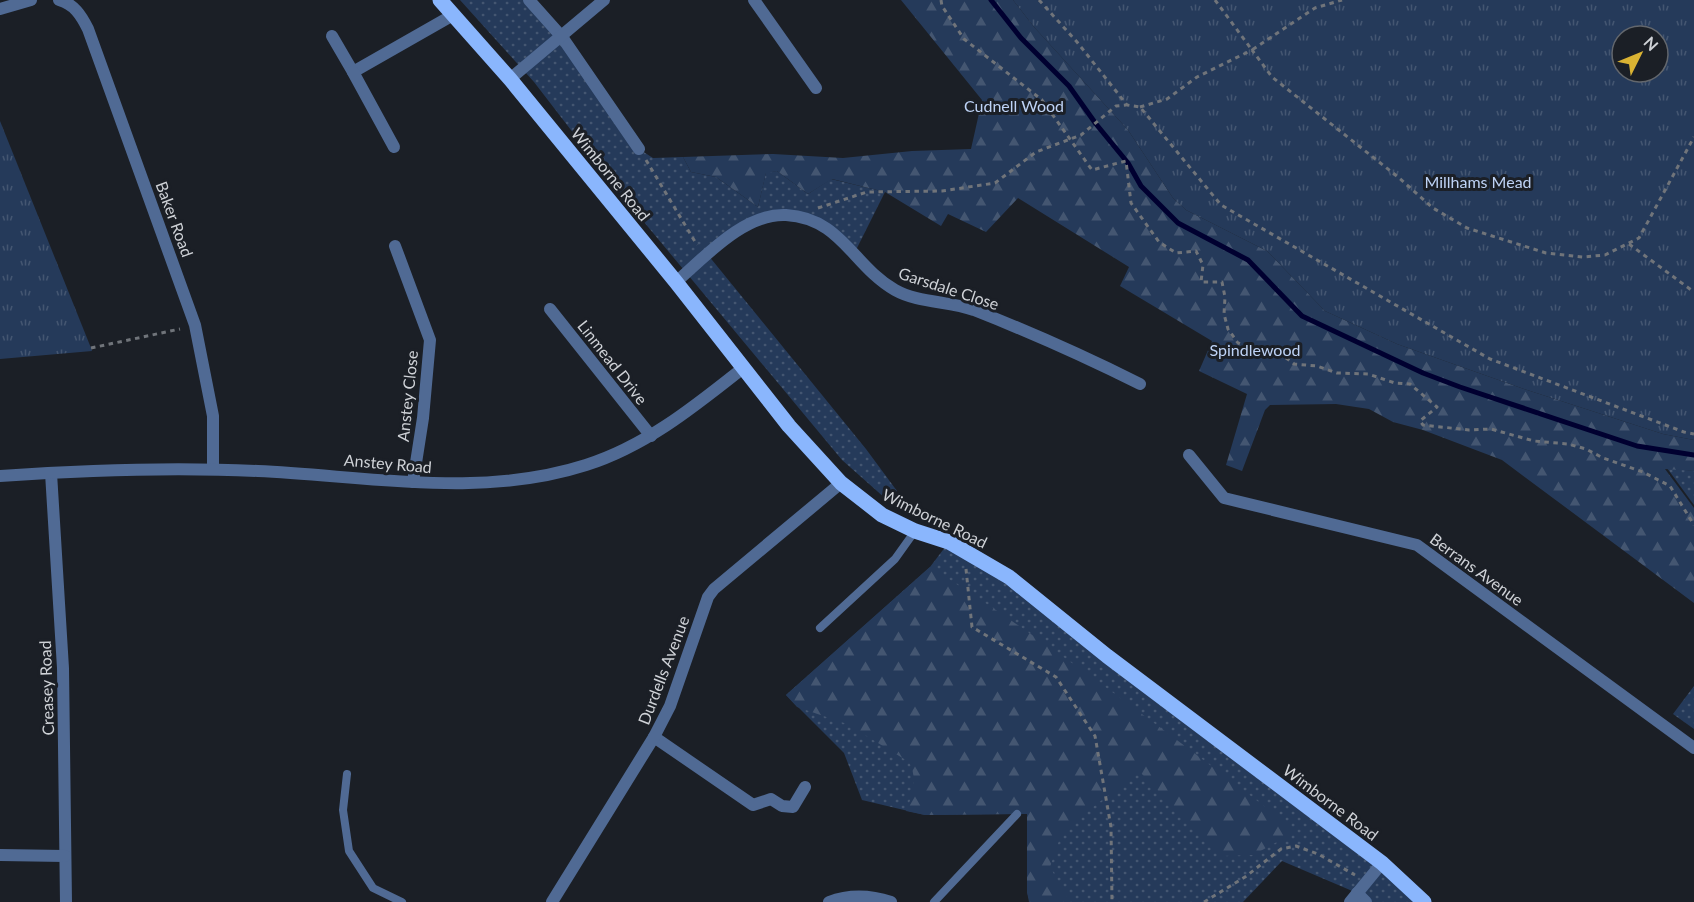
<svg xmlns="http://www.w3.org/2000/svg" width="1694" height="902" viewBox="0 0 1694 902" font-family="Lato,sans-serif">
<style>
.grass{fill:url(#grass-dots)}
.forest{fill:url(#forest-firs)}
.park{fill:url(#park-tufts);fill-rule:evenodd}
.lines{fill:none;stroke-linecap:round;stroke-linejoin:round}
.stream{stroke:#000030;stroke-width:5}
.path{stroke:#70747a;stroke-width:3;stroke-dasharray:4.5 4.5;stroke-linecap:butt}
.service{stroke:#506a94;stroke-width:8}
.minor{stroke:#506a94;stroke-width:12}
.primary{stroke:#8ab6fd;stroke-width:15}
.labels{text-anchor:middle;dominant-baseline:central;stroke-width:6;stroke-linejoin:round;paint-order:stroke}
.park-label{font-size:16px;fill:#bed3f6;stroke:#1b1f26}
.street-label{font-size:16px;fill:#cfd2d7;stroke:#1b1f26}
</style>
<defs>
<pattern id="grass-dots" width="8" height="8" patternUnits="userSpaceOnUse" patternTransform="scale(1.5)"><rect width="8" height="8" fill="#253a5a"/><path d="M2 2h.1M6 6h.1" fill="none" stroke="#445671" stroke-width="1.8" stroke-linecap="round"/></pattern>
<pattern id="forest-firs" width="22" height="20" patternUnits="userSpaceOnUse" patternTransform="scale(1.5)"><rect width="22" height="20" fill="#253a5a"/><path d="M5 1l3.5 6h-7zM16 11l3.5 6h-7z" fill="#445671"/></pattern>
<pattern id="park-tufts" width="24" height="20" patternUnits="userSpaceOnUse" patternTransform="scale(1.5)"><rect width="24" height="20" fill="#253a5a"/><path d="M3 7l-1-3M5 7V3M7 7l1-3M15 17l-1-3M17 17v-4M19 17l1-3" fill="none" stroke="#445671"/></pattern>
</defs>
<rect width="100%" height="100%" fill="#1b1f26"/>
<g class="grass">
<polygon points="460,0 529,0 639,149 653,158 683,157 691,172 716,177 758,207 766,172 777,171 808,194 831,179 885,192 854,254 824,225 763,218 708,255 866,449 897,491 886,499 842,460 614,186 534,82"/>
<polygon points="1667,468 1694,471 1694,505"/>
<polygon points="949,542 965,550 1424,902 1366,902 1357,893 1282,861 1243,902 1030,902 1027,892 1027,814 925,815 862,800 844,753 786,695 930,567"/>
<polygon points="1694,686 1694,729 1673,714"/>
</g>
<g class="forest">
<polygon points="901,0 1013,0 1034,27 1128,130 1173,198 1186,210 1267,251 1325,311 1397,344 1524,389 1663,434 1694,440 1694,471 1665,469 1694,508 1694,603 1502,460 1423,430 1393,422 1369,409 1336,404 1270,405 1265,410 1242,471 1226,465 1247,394 1199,371 1212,341 1120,286 1129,267 1018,198 986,232 948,214 941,226 885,192 832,179 808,194 777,171 766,173 758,207 716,177 691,172 683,157 773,154 843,158 912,151 971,149 982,100"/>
<path d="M 930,567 C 1058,648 1177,740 1297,831 L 1253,855 L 1221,856 L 1140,772 L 1063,829 L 1050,867 L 1070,902 L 1029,902 L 1027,892 L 1027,814 L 925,815 L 906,811 C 913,794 918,779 909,762 L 847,724 L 797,707 L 786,695 Z"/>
</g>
<g class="park">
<path d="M 1013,0 L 1694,0 L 1694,440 L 1663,434 L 1524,389 L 1397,344 L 1325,311 L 1267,251 L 1186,210 L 1173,198 L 1128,130 L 1034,27 ZM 1622,36 L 1658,36 L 1658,72 L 1622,72 Z"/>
<polygon points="0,121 91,348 92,351 0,359"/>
</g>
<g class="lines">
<polyline class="stream" points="991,0 1021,38 1069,86 1096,124 1128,163 1141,186 1178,223 1248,260 1302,316 1423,373 1460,387 1637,446 1694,455"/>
<g class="path">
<polyline points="941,0 942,6 964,39 1042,100 1092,170 1126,161 1131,203 1159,242 1176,253 1196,251 1203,265 1201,282 1222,282 1225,297 1224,314 1228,329 1238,343 1258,351 1277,351 1294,364 1317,366 1337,373 1368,374 1395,383 1410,384 1437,407 1420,421 1423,425 1469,430 1491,429 1534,441 1568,444 1586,449 1603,458 1643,472 1670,486 1694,525"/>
<polyline points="1039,0 1077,42 1127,105 1140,107 1221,205 1490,359 1684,432 1694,434"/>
<polyline points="1215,0 1252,50 1315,8 1342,0"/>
<polyline points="1140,107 1167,99 1197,77 1252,50 1272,77 1398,177 1433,208 1467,228 1546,253 1583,257 1605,255 1639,238 1694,137"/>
<polyline points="646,160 697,245"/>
<polyline points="818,208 867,192 942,191 995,183 1036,152 1081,135 1116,106 1126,105"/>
<polyline points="1629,244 1694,292"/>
<polyline points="91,348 180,329"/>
<polyline points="966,569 972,627 1056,677 1095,736 1111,827 1112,902"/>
<polyline points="1204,902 1245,877 1281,849 1296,846 1318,854 1355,875"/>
</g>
<g class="service">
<polyline points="820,628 895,559 915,531"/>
<polyline points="347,774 343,810 349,851 373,888 402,902"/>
<polyline points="934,902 1017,814"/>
</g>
<g class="minor">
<path d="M 59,0 C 74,4 81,15 88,29 L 195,325 L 213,416 L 213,469"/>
<polyline points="529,0 562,37 639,149"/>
<polyline points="754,0 816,88"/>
<polyline points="0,9 31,0"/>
<polyline points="332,36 353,72 453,15"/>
<polyline points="353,72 394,147"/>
<polyline points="510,79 604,0"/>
<polyline points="395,246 430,340 423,418 413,482"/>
<path d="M 676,282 C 705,257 744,213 786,215 C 841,218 853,266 895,290 C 918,303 949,301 974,310 C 1030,332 1086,357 1140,384"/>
<polyline points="550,309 651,436"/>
<polyline points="1189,455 1224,498 1417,545 1694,748"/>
<polyline points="51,473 63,668 66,902"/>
<path d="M 0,476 C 86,470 172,467 258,471 C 367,476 480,499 586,465 C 646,446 695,406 743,368"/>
<polyline points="654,737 753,805 771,799 782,806 793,807 805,787"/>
<polyline points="0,855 65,856"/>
<polyline points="1357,893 1366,902"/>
<polyline points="552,902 654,737 670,706 708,597 714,589 841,483"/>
<path d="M 829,902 C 850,894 870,895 891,902"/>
<polyline points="1350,902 1382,863"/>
</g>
<polyline class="primary" points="440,0 510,79 676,282 789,426 841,483 882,515 915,531 949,542 1009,577 1107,656 1382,863 1424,902"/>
</g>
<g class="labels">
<g class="park-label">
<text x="1014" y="105">Cudnell Wood</text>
<text x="1478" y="181">Millhams Mead</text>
<text x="1255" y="349">Spindlewood</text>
</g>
<g class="street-label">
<text transform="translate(611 174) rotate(51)">Wimborne Road</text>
<text transform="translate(175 219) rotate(70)">Baker Road</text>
<text transform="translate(949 288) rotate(18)">Garsdale Close</text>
<text transform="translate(613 362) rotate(52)">Linmead Drive</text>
<text transform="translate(407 396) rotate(-84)">Anstey Close</text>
<text transform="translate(388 463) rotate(5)">Anstey Road</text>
<text transform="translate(935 518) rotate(26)">Wimborne Road</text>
<text transform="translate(1477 569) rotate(36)">Berrans Avenue</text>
<text transform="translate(663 670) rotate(-69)">Durdells Avenue</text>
<text transform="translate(46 688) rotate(-92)">Creasey Road</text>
<text transform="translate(1331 802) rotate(37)">Wimborne Road</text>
</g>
</g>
<g transform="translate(1640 54) rotate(47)"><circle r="28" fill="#1b1f26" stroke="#63676d" stroke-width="1.5"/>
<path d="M0-4.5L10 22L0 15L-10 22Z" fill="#dab333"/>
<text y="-9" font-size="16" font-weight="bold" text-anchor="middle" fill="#cfd2d7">N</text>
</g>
</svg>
